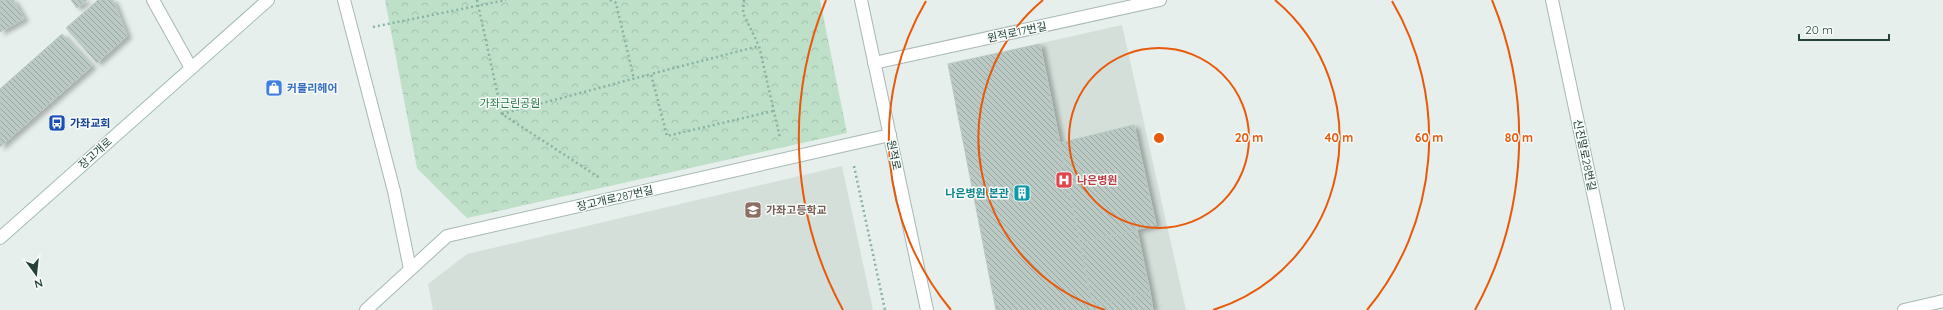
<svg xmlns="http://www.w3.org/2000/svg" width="1943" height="310" viewBox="0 0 1943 310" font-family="Quicksand,'Noto Sans KR',sans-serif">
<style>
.built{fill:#d4dfda}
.park{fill:url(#park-crowns)}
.building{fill:url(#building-back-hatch);stroke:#b8c9c2;filter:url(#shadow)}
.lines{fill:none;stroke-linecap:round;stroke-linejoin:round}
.service-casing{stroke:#a8b8b2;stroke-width:14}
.minor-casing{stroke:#a8b8b2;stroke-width:14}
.tertiary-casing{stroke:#a8b8b2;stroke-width:14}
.secondary-casing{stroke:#a4bbb3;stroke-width:14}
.path{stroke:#86b3a5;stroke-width:2.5;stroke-dasharray:2 3;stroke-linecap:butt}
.service{stroke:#fff;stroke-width:12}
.minor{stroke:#fff;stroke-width:12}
.tertiary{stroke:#fff;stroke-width:12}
.secondary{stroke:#fff;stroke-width:12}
.ring{fill:none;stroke:#e8590c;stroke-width:2}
.labels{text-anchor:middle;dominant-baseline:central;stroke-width:3;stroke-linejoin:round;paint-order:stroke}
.street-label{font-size:11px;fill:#24423a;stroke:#f7fbf9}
.shop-label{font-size:11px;font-weight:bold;fill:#366cbe;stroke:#f7fbf9;text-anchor:start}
.park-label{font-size:11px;fill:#2d7a4b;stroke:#f7fbf9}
.transit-label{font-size:11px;font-weight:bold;fill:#164399;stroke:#f7fbf9;text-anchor:start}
.health-label{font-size:11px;font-weight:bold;fill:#be3a42;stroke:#f7fbf9;text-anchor:start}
.culture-label{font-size:11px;font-weight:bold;fill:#0d838f;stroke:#f7fbf9;text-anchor:end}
.education-label{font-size:11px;font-weight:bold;fill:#785e54;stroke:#f7fbf9;text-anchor:start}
.centre{fill:#e8590c;stroke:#f7fbf9;stroke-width:2}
.ring-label{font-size:12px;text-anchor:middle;font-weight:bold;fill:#e8590c;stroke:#f7fbf9;stroke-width:3;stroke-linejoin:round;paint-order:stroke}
</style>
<defs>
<pattern id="park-crowns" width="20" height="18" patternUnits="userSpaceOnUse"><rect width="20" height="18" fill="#bfe0c8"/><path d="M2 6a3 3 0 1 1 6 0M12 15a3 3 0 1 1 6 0" fill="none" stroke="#a4c1ad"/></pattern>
<pattern id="building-back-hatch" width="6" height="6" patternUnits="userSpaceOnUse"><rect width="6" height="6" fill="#bbcac4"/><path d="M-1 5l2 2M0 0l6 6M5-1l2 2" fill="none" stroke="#98a6a0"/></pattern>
<filter id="shadow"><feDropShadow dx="4.5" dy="2.5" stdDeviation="2" flood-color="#0004"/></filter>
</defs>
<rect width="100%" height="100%" fill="#e6efeb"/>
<g class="built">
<polygon points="1122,25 1186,310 997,310 948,64"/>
<polygon points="842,166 873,310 433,310 428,284 467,254"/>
</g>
<polygon class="park" points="385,0 820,0 847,133 467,218 417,168"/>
<g class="building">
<polygon points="0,0 13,0 24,19 0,32"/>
<polygon points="71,0 87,0 77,8"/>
<polygon points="98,0 113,0 127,36 97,63 66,28"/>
<polygon points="62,34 92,66 0,147 0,89"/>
<polygon points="1040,44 1060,143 1093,310 996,310 948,64"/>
<polygon points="1134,125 1156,225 1080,243 1060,143"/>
<polygon points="1137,230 1150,292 1093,306 1080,243"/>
<polygon points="1150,292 1153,310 1093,310 1093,306"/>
</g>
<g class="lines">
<g class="service-casing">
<g id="service">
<polyline points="153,0 191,68"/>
<polyline points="874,63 1160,0"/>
</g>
</g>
<g class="minor-casing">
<g id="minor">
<polyline points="344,0 394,191 410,269"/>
<polyline points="1552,0 1618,310"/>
<polyline points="366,310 447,236 890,135"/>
<polyline points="1904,310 1943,301"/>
</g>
</g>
<g class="tertiary-casing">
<polyline id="tertiary" points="861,0 927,310"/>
</g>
<g class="secondary-casing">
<polyline id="secondary" points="0,238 268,0"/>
</g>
<g class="path">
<polyline points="477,0 502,114 600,178"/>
<polyline points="610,0 616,3 634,79"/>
<polyline points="744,0 743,13 759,46"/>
<polyline points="373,27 506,0"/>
<polyline points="773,111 667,136 651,74 759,46 780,138"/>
<polyline points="502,114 651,74"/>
<polyline points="854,166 885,310"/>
</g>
<use href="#service" class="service"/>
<use href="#minor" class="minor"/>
<use href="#tertiary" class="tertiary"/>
<use href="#secondary" class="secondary"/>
</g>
<g class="ring">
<circle cx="1159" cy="138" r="90"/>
<path d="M1105 310A180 180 0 0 1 1043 0M1275 0A180 180 0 0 1 1213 310"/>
<path d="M951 310A270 270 0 0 1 926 1M1392 1A270 270 0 0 1 1367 310"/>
<path d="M843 310A360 360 0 0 1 826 0M1492 0A360 360 0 0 1 1475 310"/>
</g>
<defs>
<g id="shop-square" transform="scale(0.9)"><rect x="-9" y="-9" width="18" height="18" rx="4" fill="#3f7fe0" stroke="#f7fbf9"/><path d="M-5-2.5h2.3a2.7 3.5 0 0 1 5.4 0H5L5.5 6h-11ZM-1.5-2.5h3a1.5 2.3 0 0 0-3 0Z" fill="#fff"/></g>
<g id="bus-square" transform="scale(0.9)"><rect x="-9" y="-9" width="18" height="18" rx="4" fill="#1a4fb4" stroke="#f7fbf9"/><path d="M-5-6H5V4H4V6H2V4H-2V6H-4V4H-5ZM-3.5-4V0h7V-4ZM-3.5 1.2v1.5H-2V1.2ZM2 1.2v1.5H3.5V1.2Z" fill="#fff"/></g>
<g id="hospital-square" transform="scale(0.9)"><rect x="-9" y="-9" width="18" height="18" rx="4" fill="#e0444e" stroke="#f7fbf9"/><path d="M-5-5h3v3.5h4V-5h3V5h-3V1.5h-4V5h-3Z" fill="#fff"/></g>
<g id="building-square" transform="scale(0.9)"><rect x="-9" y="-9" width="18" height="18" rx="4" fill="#0f9aa8" stroke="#f7fbf9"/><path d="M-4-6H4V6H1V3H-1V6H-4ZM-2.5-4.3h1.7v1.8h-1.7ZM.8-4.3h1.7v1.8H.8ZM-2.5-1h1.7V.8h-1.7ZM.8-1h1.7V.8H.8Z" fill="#fff"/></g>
<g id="school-square" transform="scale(0.9)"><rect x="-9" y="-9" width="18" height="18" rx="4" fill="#8d6e63" stroke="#f7fbf9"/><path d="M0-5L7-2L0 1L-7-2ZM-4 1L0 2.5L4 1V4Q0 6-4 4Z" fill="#fff"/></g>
</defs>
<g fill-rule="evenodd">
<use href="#shop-square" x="274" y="88"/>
<use href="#bus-square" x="57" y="123"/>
<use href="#hospital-square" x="1064" y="180"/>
<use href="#building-square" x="1022" y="193"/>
<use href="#school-square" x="753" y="210"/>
</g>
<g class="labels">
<g class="street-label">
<text transform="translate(1017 32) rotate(-12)">원적로17번길</text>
<text transform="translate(95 153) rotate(-42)">장고개로</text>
<text transform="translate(894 155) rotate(78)">원적로</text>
<text transform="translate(1585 155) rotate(78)">신진말로28번길</text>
<text transform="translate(615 198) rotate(-13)">장고개로287번길</text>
</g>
<g class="shop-label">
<text x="287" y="88">커믈리헤어</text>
</g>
<g class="park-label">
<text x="510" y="103">가좌근린공원</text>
</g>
<g class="transit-label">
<text x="70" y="123">가좌교회</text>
</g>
<g class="health-label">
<text x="1077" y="180">나은병원</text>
</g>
<g class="culture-label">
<text x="1009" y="193">나은병원 본관</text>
</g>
<g class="education-label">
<text x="766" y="210">가좌고등학교</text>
</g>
</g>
<circle cx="1159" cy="138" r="6" class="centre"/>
<g class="ring-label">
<text x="1249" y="142">20 m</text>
<text x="1339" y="142">40 m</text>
<text x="1429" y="142">60 m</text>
<text x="1519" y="142">80 m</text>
</g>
<g transform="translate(36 274) rotate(165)" stroke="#f7fbf9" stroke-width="3" paint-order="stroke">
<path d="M0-3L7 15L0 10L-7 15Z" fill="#24423a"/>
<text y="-6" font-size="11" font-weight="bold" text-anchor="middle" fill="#24423a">N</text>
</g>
<path d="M1799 34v6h90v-6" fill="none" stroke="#24423a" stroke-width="2"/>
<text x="1805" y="34" font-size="12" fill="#24423a" stroke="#f7fbf9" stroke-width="3" paint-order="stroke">20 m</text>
</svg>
